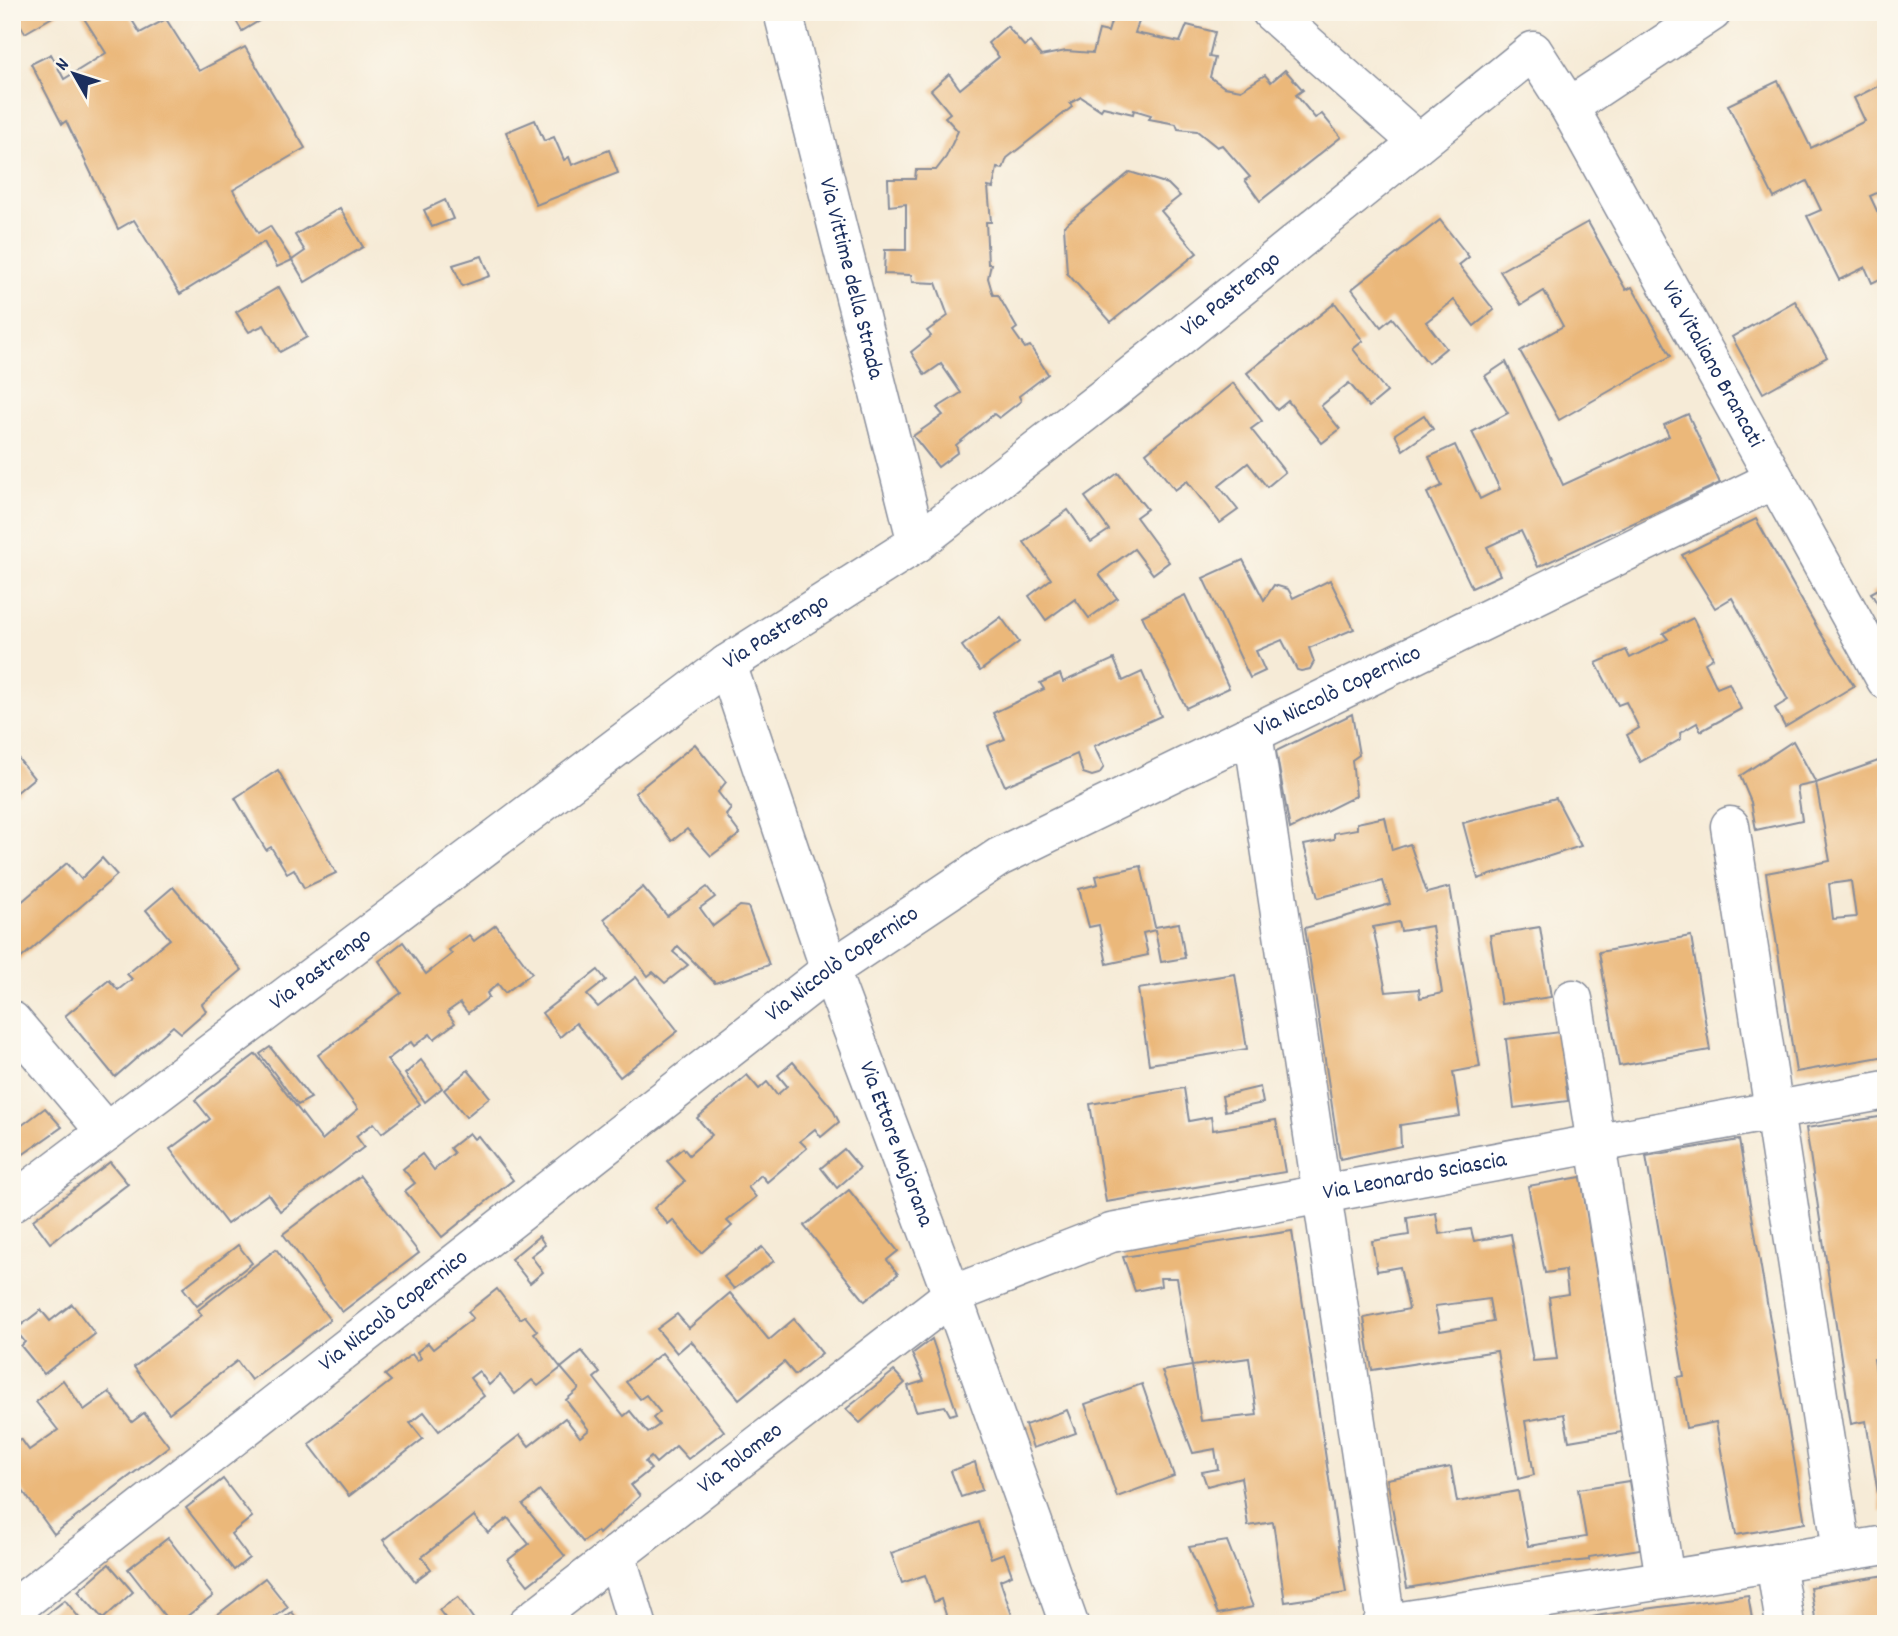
<svg xmlns="http://www.w3.org/2000/svg" width="1898" height="1636" viewBox="0 0 1898 1636" font-family="Dekko,sans-serif">
<style>
.building{fill:#ebb87a;fill-rule:evenodd}
.lines{fill:none;stroke-linecap:round;stroke-linejoin:round}
.minor-casing{stroke:#888d9a;stroke-width:41}
.minor{stroke:#fff;stroke-width:38}
.labels{text-anchor:middle;dominant-baseline:central;stroke-width:7;stroke-linejoin:round;paint-order:stroke}
.street-label{font-size:23px;fill:#1b2f5e;stroke:#fbf7ec}
</style>
<rect width="100%" height="100%" fill="#fbf7ec"/>
<filter id="ink" filterUnits="userSpaceOnUse"><feTurbulence type="fractalNoise" baseFrequency=".0143" numOctaves="2"/><feDisplacementMap in="SourceGraphic" scale="14" xChannelSelector="R" yChannelSelector="G"/><feConvolveMatrix kernelMatrix="1 2 1 2 8 2 1 2 1" color-interpolation-filters="sRGB"/></filter>
<filter id="wash" filterUnits="userSpaceOnUse"><feTurbulence type="fractalNoise" baseFrequency=".00686" numOctaves="4" result="noise"/><feDisplacementMap in="SourceGraphic" scale="28" xChannelSelector="R" yChannelSelector="G"/><feGaussianBlur stdDeviation="1.57" result="paint"/><feColorMatrix in="noise" values="0 0 0 0 0 0 0 0 0 0 0 0 0 0 0 0 0 1.4 0 .05"/><feComposite in="paint" operator="in"/></filter>
<g filter="url(#wash)">
<rect width="100%" height="100%" fill="#f6ebd7"/>
<g id="blocks">
<g class="building">
<polygon points="13,12 61,12 25,33"/>
<polygon points="80,12 127,12 140,33 166,19 199,71 245,47 305,148 233,190 258,233 270,226 292,260 305,251 295,235 340,208 363,247 305,282 292,260 277,267 264,242 180,294 134,220 118,229 66,121 62,124 31,64 51,54 64,79 106,53"/>
<polygon points="231,12 274,12 242,31"/>
<polygon points="1114,12 1142,13 1135,33 1180,42 1187,25 1215,32 1209,57 1215,58 1210,77 1224,87 1241,90 1265,75 1271,82 1285,70 1303,90 1296,95 1315,118 1322,114 1341,137 1260,201 1245,180 1250,177 1222,145 1217,147 1197,131 1178,129 1176,124 1149,119 1151,115 1134,110 1133,114 1103,107 1101,110 1081,97 1070,103 1072,107 1007,158 1003,169 997,168 993,188 988,187 991,222 986,222 988,264 991,264 988,278 993,295 998,295 1017,328 1013,331 1025,348 1030,346 1048,374 1019,396 1021,401 999,418 994,414 956,445 958,452 938,467 913,436 943,415 937,408 961,393 941,364 925,375 911,352 931,336 927,331 948,316 936,283 912,282 911,275 884,274 885,250 906,250 906,204 889,206 888,179 915,179 916,170 936,170 946,157 958,131 945,117 950,113 931,90 949,74 960,89 999,57 988,43 1007,26 1024,46 1030,42 1041,56 1066,51 1093,53 1099,30 1108,32"/>
<polygon points="1778,81 1811,148 1865,121 1854,98 1884,83 1886,189 1870,196 1886,230 1886,276 1872,283 1865,267 1839,280 1807,216 1821,210 1807,181 1774,198 1728,105"/>
<polygon points="535,120 544,141 554,137 564,160 569,157 572,165 609,150 618,173 536,205 506,132"/>
<polygon points="1130,172 1168,184 1180,196 1161,211 1197,253 1111,322 1067,273 1064,226"/>
<polygon points="445,200 453,219 432,227 424,210"/>
<polygon points="1440,220 1469,257 1459,265 1494,310 1474,326 1454,300 1426,322 1446,348 1428,363 1392,318 1381,327 1352,289"/>
<polygon points="1588,222 1626,290 1632,287 1671,356 1559,420 1520,351 1563,326 1544,291 1521,305 1500,271"/>
<polygon points="482,256 490,276 462,286 453,265"/>
<polygon points="279,287 307,337 280,352 264,325 249,332 236,312"/>
<polygon points="1795,301 1827,357 1763,393 1732,337"/>
<polygon points="1335,303 1363,341 1353,349 1387,392 1369,407 1349,383 1321,406 1340,429 1322,443 1288,401 1277,410 1247,373"/>
<polygon points="1506,362 1563,485 1669,436 1664,425 1688,414 1720,483 1538,567 1521,531 1487,547 1500,575 1472,588 1427,493 1442,486 1429,457 1455,445 1480,499 1500,489 1472,432 1508,413 1485,376"/>
<polygon points="1233,383 1262,421 1251,429 1285,472 1267,487 1248,463 1219,486 1238,510 1220,523 1187,481 1175,490 1146,453"/>
<polygon points="1424,415 1433,429 1403,450 1395,434"/>
<polygon points="1118,473 1147,509 1136,517 1169,562 1153,574 1134,549 1099,574 1117,598 1089,618 1075,599 1046,620 1029,596 1051,579 1024,542 1068,510 1091,542 1109,530 1085,497"/>
<polygon points="1756,519 1818,629 1854,686 1785,727 1775,708 1788,700 1732,598 1715,608 1682,555"/>
<polygon points="1243,560 1264,600 1274,585 1288,589 1293,598 1330,580 1354,629 1309,648 1314,662 1310,669 1301,671 1297,670 1282,640 1256,651 1265,671 1250,678 1203,578"/>
<polygon points="1886,585 1886,619 1871,593"/>
<polygon points="1185,595 1229,688 1186,708 1142,616"/>
<polygon points="1001,617 1019,642 980,671 962,646"/>
<polygon points="1693,618 1713,658 1705,663 1717,688 1729,683 1741,709 1701,731 1697,723 1680,733 1681,739 1640,762 1627,735 1639,728 1626,702 1618,705 1596,663 1626,650 1630,658 1668,639 1663,633"/>
<polygon points="1114,659 1123,681 1142,672 1161,716 1094,746 1104,767 1099,774 1092,776 1083,773 1077,754 1005,786 987,746 1005,739 993,713 1044,689 1040,683 1060,674 1063,682"/>
<polygon points="1352,714 1359,755 1352,760 1356,796 1290,829 1276,751"/>
<polygon points="1793,741 1816,783 1797,787 1802,820 1756,830 1751,802 1740,776"/>
<polygon points="695,744 726,782 718,792 731,809 726,815 740,834 711,856 687,829 672,841 635,793"/>
<polygon points="12,751 34,778 16,793 12,788"/>
<path d="M 1884,759 L 1886,1056 L 1796,1072 L 1766,873 L 1830,861 L 1816,783 ZM 1851,881 L 1856,917 L 1833,919 L 1829,884 Z"/>
<polygon points="278,770 336,873 304,888 294,869 287,873 271,847 266,850 235,798"/>
<polygon points="1556,798 1581,846 1478,879 1463,823"/>
<path d="M 1385,817 L 1392,850 L 1410,844 L 1427,893 L 1450,887 L 1480,1067 L 1453,1072 L 1460,1116 L 1400,1125 L 1401,1146 L 1340,1159 L 1305,928 L 1390,904 L 1383,881 L 1318,898 L 1304,845 L 1334,839 L 1334,833 L 1357,829 L 1357,823 ZM 1399,922 L 1401,931 L 1432,926 L 1442,993 L 1420,998 L 1419,989 L 1386,992 L 1373,927 Z"/>
<polygon points="102,858 117,875 12,966 12,910 67,863 81,879"/>
<polygon points="1141,866 1155,927 1179,923 1185,958 1161,962 1155,930 1143,933 1148,955 1107,964 1099,925 1089,927 1079,889 1098,884 1096,876"/>
<polygon points="173,887 242,970 202,1004 206,1011 181,1033 173,1026 115,1077 65,1016 109,980 118,990 132,979 127,974 170,939 146,910"/>
<polygon points="643,887 667,916 707,887 715,897 700,908 713,926 740,906 748,907 769,965 715,983 678,946 673,952 688,965 665,983 653,972 648,976 604,919"/>
<polygon points="496,925 532,973 505,993 498,984 487,993 489,997 468,1013 460,1003 447,1012 455,1023 434,1039 430,1034 414,1046 411,1042 387,1060 420,1104 382,1133 374,1123 356,1136 364,1147 280,1211 268,1194 227,1224 170,1149 210,1119 195,1100 256,1054 322,1140 358,1109 318,1055 401,993 379,961 403,942 426,974 452,954 449,950 469,935 474,941"/>
<polygon points="1540,927 1551,997 1501,1004 1490,935"/>
<polygon points="1691,936 1710,1050 1619,1066 1599,952"/>
<polygon points="598,970 606,980 587,995 598,1007 636,977 678,1031 620,1077 576,1023 560,1037 542,1013"/>
<polygon points="1235,974 1247,1049 1149,1064 1138,989"/>
<polygon points="1560,1032 1568,1101 1514,1108 1506,1039"/>
<polygon points="270,1047 311,1098 298,1105 260,1054"/>
<polygon points="421,1060 442,1088 425,1102 405,1074"/>
<polygon points="793,1062 832,1108 839,1122 821,1137 815,1129 800,1141 807,1148 767,1182 761,1175 748,1187 756,1197 727,1221 732,1226 701,1253 673,1220 668,1224 654,1208 685,1181 667,1161 683,1148 689,1155 712,1135 697,1118 747,1075 759,1089 767,1082 777,1095 787,1086 778,1075"/>
<polygon points="468,1070 490,1097 466,1117 444,1090"/>
<polygon points="1260,1087 1263,1103 1225,1111 1222,1096"/>
<polygon points="1184,1088 1189,1121 1211,1117 1213,1130 1276,1120 1285,1172 1106,1202 1090,1104"/>
<polygon points="45,1108 62,1127 12,1162 12,1116 21,1126"/>
<polygon points="1886,1116 1886,1357 1874,1359 1877,1378 1886,1377 1886,1511 1881,1512 1866,1421 1851,1424 1806,1128"/>
<polygon points="469,1133 474,1139 478,1136 513,1180 442,1237 405,1191 415,1183 403,1169 422,1154 434,1170 454,1153 450,1148"/>
<polygon points="1739,1140 1805,1523 1736,1535 1716,1422 1686,1428 1677,1377 1684,1376 1646,1156"/>
<polygon points="844,1149 860,1168 837,1188 821,1168"/>
<polygon points="110,1162 128,1184 50,1243 33,1220"/>
<polygon points="360,1176 419,1253 342,1312 283,1234"/>
<path d="M 1581,1177 L 1622,1432 L 1569,1441 L 1564,1414 L 1525,1421 L 1534,1475 L 1518,1479 L 1497,1351 L 1372,1370 L 1364,1318 L 1409,1309 L 1400,1267 L 1377,1271 L 1372,1241 L 1409,1235 L 1407,1218 L 1436,1213 L 1439,1234 L 1471,1229 L 1474,1241 L 1511,1234 L 1533,1361 L 1557,1359 L 1549,1297 L 1568,1294 L 1565,1270 L 1545,1273 L 1528,1186 ZM 1489,1299 L 1493,1322 L 1440,1331 L 1435,1306 Z"/>
<polygon points="849,1190 898,1251 887,1260 898,1274 865,1301 804,1226"/>
<path d="M 1292,1231 L 1346,1593 L 1285,1602 L 1273,1522 L 1248,1526 L 1241,1477 L 1207,1486 L 1202,1472 L 1218,1469 L 1215,1449 L 1193,1453 L 1162,1371 L 1192,1366 L 1177,1278 L 1160,1278 L 1161,1286 L 1135,1291 L 1123,1257 ZM 1249,1358 L 1257,1415 L 1201,1421 L 1192,1366 Z"/>
<polygon points="539,1236 545,1245 531,1256 543,1272 530,1283 511,1259"/>
<polygon points="238,1245 252,1263 197,1306 183,1288"/>
<polygon points="762,1247 774,1261 734,1289 724,1277"/>
<polygon points="276,1249 330,1320 251,1380 237,1361 169,1413 134,1367 202,1315 198,1310"/>
<polygon points="497,1289 520,1319 525,1316 537,1331 534,1333 561,1368 538,1386 532,1380 515,1394 500,1375 489,1385 479,1371 470,1378 484,1396 439,1431 424,1412 410,1423 423,1439 349,1496 309,1444 391,1381 385,1375 412,1354 417,1361 421,1358 417,1352 428,1343 433,1349 473,1318 468,1312"/>
<polygon points="730,1293 769,1340 794,1319 822,1353 795,1375 784,1362 739,1399 691,1341 677,1353 657,1329 677,1314 689,1328"/>
<polygon points="72,1304 95,1334 44,1374 21,1346 25,1342 15,1330 41,1310 50,1321"/>
<polygon points="932,1339 957,1413 950,1415 945,1406 916,1411 908,1386 924,1381 912,1354"/>
<polygon points="582,1351 600,1373 594,1378 624,1416 630,1411 648,1433 659,1425 653,1418 660,1412 646,1395 640,1399 626,1382 662,1353 724,1431 688,1459 676,1446 656,1463 651,1457 645,1462 651,1469 631,1485 640,1496 599,1534 597,1531 583,1542 540,1491 523,1505 565,1556 528,1585 508,1560 529,1544 508,1518 488,1533 474,1516 422,1557 431,1569 415,1581 383,1540 520,1435 529,1446 565,1418 580,1437 589,1430 566,1400 579,1389 561,1368"/>
<polygon points="894,1371 905,1383 860,1423 846,1409"/>
<polygon points="63,1380 84,1410 109,1392 132,1422 144,1413 169,1446 54,1534 12,1476 12,1446 21,1439 29,1450 58,1430 36,1402"/>
<polygon points="1142,1384 1174,1476 1117,1497 1085,1404"/>
<polygon points="1067,1410 1076,1433 1033,1448 1025,1425"/>
<polygon points="975,1462 982,1490 961,1497 951,1471"/>
<polygon points="1451,1467 1457,1502 1518,1491 1528,1546 1586,1537 1578,1489 1629,1481 1640,1549 1589,1557 1589,1560 1532,1566 1407,1588 1387,1479"/>
<polygon points="223,1479 252,1517 231,1534 249,1558 234,1570 186,1508"/>
<polygon points="979,1522 991,1558 1004,1553 1012,1575 1000,1580 1015,1624 932,1624 947,1618 941,1599 934,1602 925,1575 902,1583 891,1553"/>
<polygon points="168,1538 213,1596 177,1624 171,1624 128,1569"/>
<polygon points="1227,1541 1253,1607 1218,1614 1189,1547"/>
<polygon points="109,1564 133,1592 103,1619 78,1591"/>
<polygon points="1886,1575 1886,1624 1816,1624 1810,1587"/>
<polygon points="265,1578 288,1607 266,1624 205,1624"/>
<polygon points="1748,1595 1753,1624 1558,1624 1602,1615"/>
<polygon points="458,1597 477,1624 450,1624 439,1610"/>
<polygon points="65,1600 84,1624 35,1624"/>
<polygon points="292,1612 301,1624 276,1624"/>
</g>
</g>
</g>
<g filter="url(#ink)">
<use href="#blocks" fill-opacity="0" stroke="#888d9a" stroke-width="2"/>
<g class="lines">
<g class="minor-casing">
<g id="minor">
<path id="s1" d="M 783,12 L 917,543"/>
<polyline points="1271,12 1417,141"/>
<polyline points="1569,107 1712,12"/>
<path id="s2" d="M 727,664 L 830,970 L 952,1295 L 1069,1624"/>
<polyline points="1253,733 1386,1623"/>
<polyline points="1730,826 1842,1551"/>
<polyline points="1573,999 1665,1579"/>
<polyline points="12,1021 106,1132"/>
<path id="s3" d="M 12,1203 L 727,664 L 917,543 L 1120,385 L 1533,51 L 1569,107 L 1886,680"/>
<polyline points="616,1555 637,1624"/>
<polyline points="1775,1562 1785,1624"/>
<path id="s4" d="M 12,1610 L 830,970 L 999,857 L 1773,480"/>
<path id="s5" d="M 527,1624 L 952,1295 L 1111,1233 L 1886,1090"/>
<polyline points="1382,1624 1886,1545"/>
</g>
</g>
<use href="#minor" class="minor"/>
</g>
</g>
<g class="labels">
<g class="street-label">
<text stroke="none"><textPath href="#s1" startOffset="275">Via Vittime della Strada</textPath></text>
<text stroke="none"><textPath href="#s3" startOffset="1521">Via Pastrengo</textPath></text>
<text stroke="none"><textPath href="#s3" startOffset="2270">Via Vitaliano Brancati</textPath></text>
<text stroke="none"><textPath href="#s3" startOffset="954">Via Pastrengo</textPath></text>
<text stroke="none"><textPath href="#s4" startOffset="1619">Via Niccolò Copernico</textPath></text>
<text stroke="none"><textPath href="#s4" startOffset="1052">Via Niccolò Copernico</textPath></text>
<text stroke="none"><textPath href="#s3" startOffset="387">Via Pastrengo</textPath></text>
<text stroke="none"><textPath href="#s2" startOffset="509">Via Ettore Majorana</textPath></text>
<text stroke="none"><textPath href="#s5" startOffset="1017">Via Leonardo Sciascia</textPath></text>
<text stroke="none"><textPath href="#s4" startOffset="485">Via Niccolò Copernico</textPath></text>
<text stroke="none"><textPath href="#s5" startOffset="270">Via Tolomeo</textPath></text>
</g>
</g>
<rect width="1898" height="1636" fill="none" stroke="#fbf7ec" stroke-width="42"/>
<g transform="translate(74 74) rotate(309)" stroke="#fbf7ec" stroke-width="5" paint-order="stroke">
<path d="M0-5L12 26L0 18L-12 26Z" fill="#1b2f5e"/>
<text y="-10" font-size="19" font-weight="bold" text-anchor="middle" fill="#1b2f5e">N</text>
</g>
</svg>
